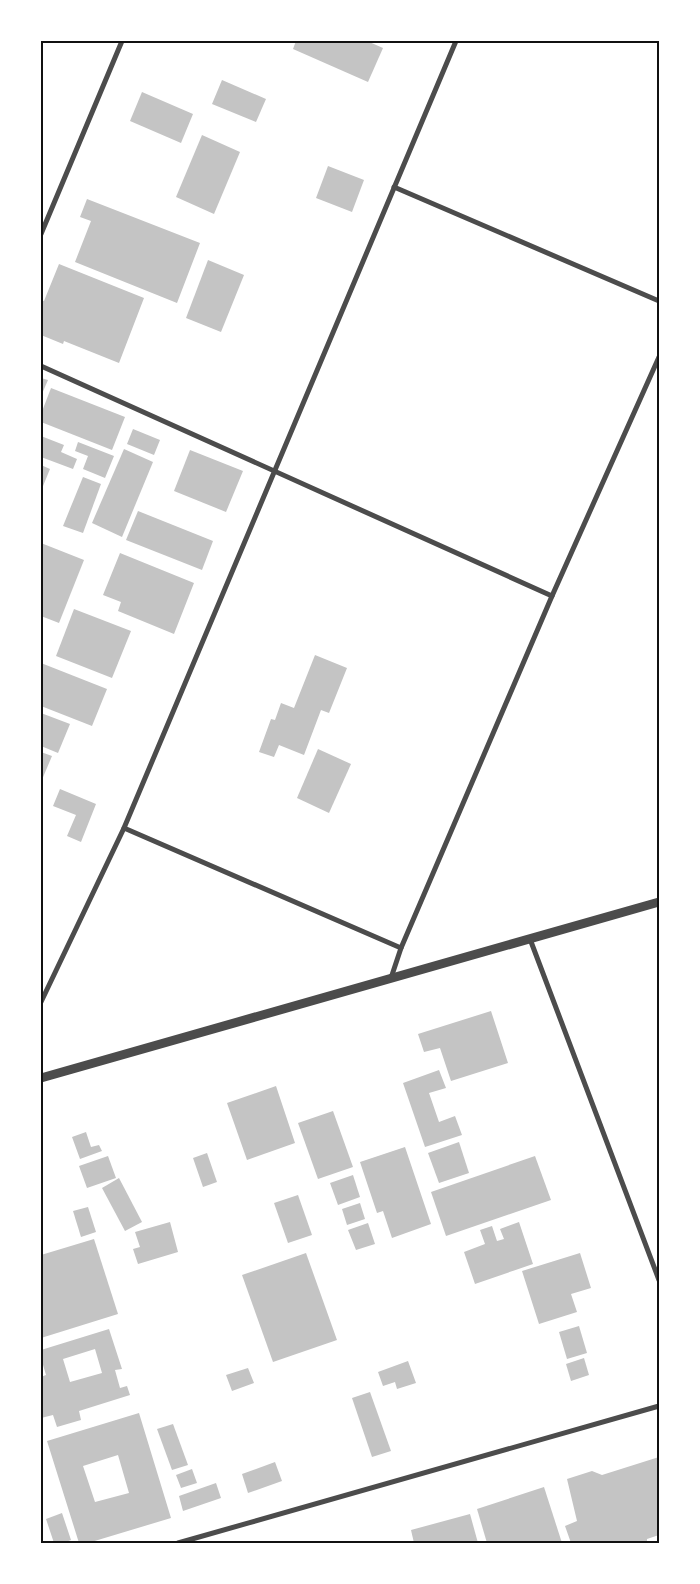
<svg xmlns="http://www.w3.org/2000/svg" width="700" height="1584" font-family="Quicksand,sans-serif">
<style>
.building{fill:#c4c4c4;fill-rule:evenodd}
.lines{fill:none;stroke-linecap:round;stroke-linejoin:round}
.minor{stroke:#4c4c4c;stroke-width:5}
.tertiary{stroke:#4c4c4c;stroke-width:9}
.neatline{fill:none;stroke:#111;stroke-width:2}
</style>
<rect width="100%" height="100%" fill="#fff"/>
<g class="building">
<path d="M296,41H367L383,48L368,82L293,49Z"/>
<path d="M222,80L266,99L256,122L212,104Z"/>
<path d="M142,92L193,114L181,143L130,121Z"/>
<path d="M202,135L240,152L214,214L176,197Z"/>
<path d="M328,166L364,180L352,212L316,198Z"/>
<path d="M87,199L200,243L177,303L75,262L91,221L80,217Z"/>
<path d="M208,260L244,275L221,332L186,318Z"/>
<path d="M59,264L144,298L119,363L64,341L63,344L41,335V300L44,301Z"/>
<path d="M41,378L48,380L41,396Z"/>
<path d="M51,388L125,417L112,450L41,422V414Z"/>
<path d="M133,429L160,440L154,455L127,444Z"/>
<path d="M41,436L64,445L61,452L77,459L73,469L41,457Z"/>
<path d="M78,442L114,456L105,478L83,469L88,456L75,451Z"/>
<path d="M124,449L153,462L122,537L92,523Z"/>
<path d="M190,450L243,471L226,512L174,491Z"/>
<path d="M41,465L50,469L41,491Z"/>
<path d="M83,477L101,484L83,533L63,526Z"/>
<path d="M138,511L213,541L202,570L126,540Z"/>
<path d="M41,543L84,560L59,623L41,616Z"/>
<path d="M120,553L194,583L174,634L118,611L121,602L103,595Z"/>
<path d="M74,609L131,631L112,678L56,656Z"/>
<path d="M315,655L347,668L329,713L321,710L304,755L279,745L274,757L259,752L271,719L275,720L281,703L294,708Z"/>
<path d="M41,663L107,689L92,726L41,706Z"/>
<path d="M41,713L70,724L58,753L41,746Z"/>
<path d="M318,749L351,764L329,813L297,798Z"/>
<path d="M41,752L52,756L41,782Z"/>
<path d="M60,789L96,804L81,842L67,836L76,815L53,806Z"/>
<path d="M491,1011L508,1063L451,1081L440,1048L424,1052L418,1034Z"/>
<path d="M439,1070L446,1088L429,1093L439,1122L455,1116L462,1135L425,1147L403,1083Z"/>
<path d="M276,1086L295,1143L247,1160L227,1103Z"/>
<path d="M333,1111L353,1167L318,1179L298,1123Z"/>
<path d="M86,1132L91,1147L99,1145L102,1151L80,1159L72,1137Z"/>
<path d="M459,1142L469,1173L439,1183L428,1153Z"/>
<path d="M405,1147L431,1224L392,1238L383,1211L377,1213L360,1162Z"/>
<path d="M207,1153L217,1182L203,1187L193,1158Z"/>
<path d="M108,1156L116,1178L87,1188L79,1166Z"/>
<path d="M535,1156L551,1200L446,1236L431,1192Z"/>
<path d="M353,1175L360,1197L338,1205L330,1183Z"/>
<path d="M119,1178L142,1222L125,1231L102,1188Z"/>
<path d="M298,1195L312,1235L288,1243L274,1203Z"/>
<path d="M360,1203L365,1219L347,1225L342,1209Z"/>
<path d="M88,1207L96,1232L81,1237L73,1211Z"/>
<path d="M170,1222L178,1252L138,1264L133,1249L140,1247L135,1232Z"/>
<path d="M519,1222L533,1264L475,1284L464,1252L485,1244L480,1230L492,1226L497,1241L504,1239L500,1229Z"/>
<path d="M368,1223L375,1244L356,1250L348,1230Z"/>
<path d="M94,1239L118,1314L41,1338V1255Z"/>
<path d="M306,1253L337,1340L273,1362L242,1275Z"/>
<path d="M580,1253L591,1288L571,1294L577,1312L539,1324L522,1271Z"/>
<path d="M579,1326L587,1353L567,1359L559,1332Z"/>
<path d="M109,1329L122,1369L115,1370L120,1388L127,1386L130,1395L79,1411L81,1420L57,1427L53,1415L41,1418V1377L46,1375L41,1358V1350ZM95,1349L102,1373L70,1382L63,1359Z"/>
<path d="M584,1358L589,1375L571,1381L566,1364Z"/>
<path d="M408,1361L416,1383L397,1389L395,1382L383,1386L378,1372Z"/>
<path d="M248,1368L254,1383L232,1391L226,1375Z"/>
<path d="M370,1392L391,1451L372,1457L352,1398Z"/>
<path d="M139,1413L171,1518L88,1543H79L47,1441ZM118,1455L129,1493L95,1502L83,1466Z"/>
<path d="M173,1424L188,1465L172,1470L157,1429Z"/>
<path d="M659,1457V1535L647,1539V1543H571L565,1526L577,1521L567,1479L592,1471L602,1475Z"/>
<path d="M275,1462L282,1481L248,1493L242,1474Z"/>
<path d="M192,1469L197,1483L181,1488L176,1475Z"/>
<path d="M216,1483L221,1498L183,1511L179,1496Z"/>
<path d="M544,1487L562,1543H487L477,1509Z"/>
<path d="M62,1513L71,1540L63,1543H54L46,1519Z"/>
<path d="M470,1514L478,1543H414L411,1530Z"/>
</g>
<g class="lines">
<g class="minor">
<path d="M394,187L659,301"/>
<path d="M41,234L122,41"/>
<path d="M41,366L552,596"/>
<path d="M124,828L401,948"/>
<path d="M530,939L659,1280"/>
<path d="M391,978L401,948L552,596L659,357"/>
<path d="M41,1002L124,828L456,41"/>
<path d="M178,1543L659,1406"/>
</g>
<path class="tertiary" d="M41,1078L659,902"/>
</g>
<rect width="700" height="1584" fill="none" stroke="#ffffff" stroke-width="85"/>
<rect x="42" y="42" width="616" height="1500" class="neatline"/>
</svg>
